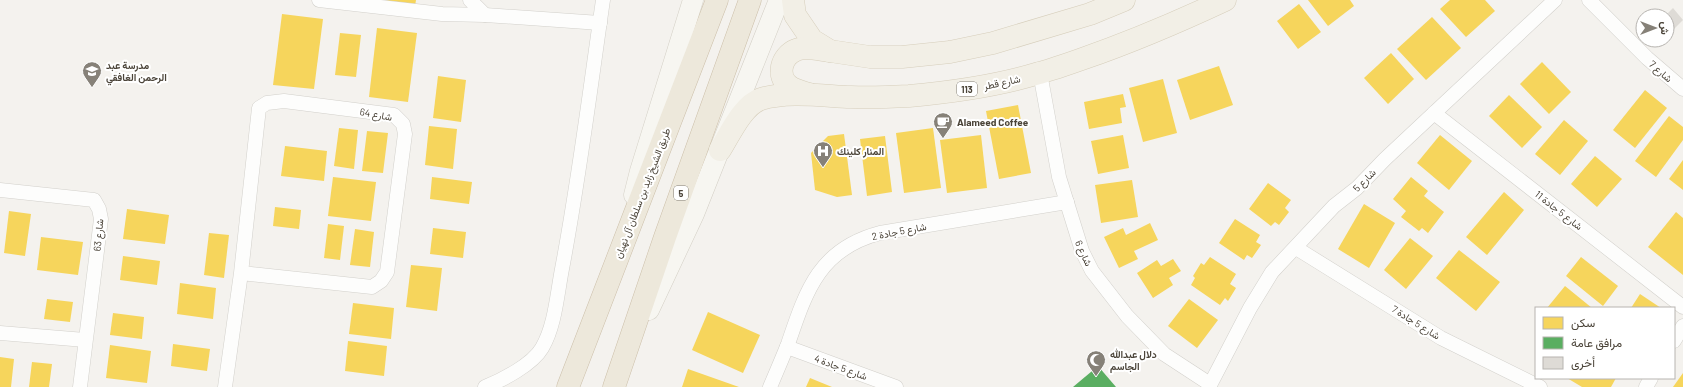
<svg xmlns="http://www.w3.org/2000/svg" width="1683" height="387" font-family="Barlow,Vazirmatn,sans-serif">
<style>
.homes{fill:#f6d55c}
.public{fill:#5aae61}
.building{fill:#dedbd6}
.lines{fill:none;stroke-linecap:round;stroke-linejoin:round}
.street-casing{stroke:#d2d0cb;stroke-width:15}
.secondary-casing{stroke:#d3cfc5;stroke-width:21}
.primary-casing{stroke:#d6cebb;stroke-width:23}
.highway-casing{stroke:#ccbfa9;stroke-width:23}
.street{stroke:#fdfdfc;stroke-width:14}
.secondary{stroke:#f7f6f1;stroke-width:20}
.primary{stroke:#f2efe6;stroke-width:22}
.highway{stroke:#ede8db;stroke-width:22}
.labels{text-anchor:middle;dominant-baseline:central;stroke-width:4;stroke-linejoin:round;paint-order:stroke}
.shield{fill:#fff;stroke:#817c74;stroke-width:1}
.shield-label{font-size:9px;font-weight:bold;fill:#4b4439}
.poi-label{font-size:10px;font-weight:bold;fill:#4b4439;stroke:#fff;text-anchor:start}
.street-label{font-size:10px;fill:#4b4439;stroke:#fff}
</style>
<rect width="100%" height="100%" fill="#f4f2ee"/>
<g class="homes">
<path d="M380,0H416L415,6Z"/>
<path d="M1308,0H1350L1354,6L1328,26Z"/>
<path d="M1450,0H1485L1495,11L1466,37L1440,9Z"/>
<path d="M1299,4L1321,32L1298,49L1277,21Z"/>
<path d="M282,14L323,19L314,89L273,85Z"/>
<path d="M1432,17L1461,48L1426,80L1397,49Z"/>
<path d="M377,28L417,33L408,102L369,97Z"/>
<path d="M340,33L361,35L356,77L335,75Z"/>
<path d="M1391,53L1414,79L1388,104L1364,78Z"/>
<path d="M1542,62L1571,92L1549,114L1520,84Z"/>
<path d="M1219,66L1233,105L1190,120L1177,80Z"/>
<path d="M438,76L466,80L461,122L433,118Z"/>
<path d="M1163,79L1177,133L1143,142L1129,88Z"/>
<path d="M1645,90L1667,108L1635,148L1613,130Z"/>
<path d="M1123,94L1126,107L1120,108L1122,123L1089,129L1084,102Z"/>
<path d="M1509,95L1542,127L1522,148L1489,116Z"/>
<path d="M1018,105L1031,173L999,179L986,111Z"/>
<path d="M1669,116L1683,127V140L1656,177L1635,161Z"/>
<path d="M1564,120L1588,141L1560,175L1535,154Z"/>
<path d="M429,126L457,129L453,169L425,165Z"/>
<path d="M339,128L358,130L354,169L334,166Z"/>
<path d="M933,128L941,188L904,193L896,133Z"/>
<path d="M367,131L388,133L383,173L362,171Z"/>
<path d="M844,134L852,195L837,197L815,190L811,153L828,136Z"/>
<path d="M981,135L987,188L947,193L940,140Z"/>
<path d="M1123,135L1129,168L1098,174L1091,141Z"/>
<path d="M1440,135L1472,161L1449,190L1417,163Z"/>
<path d="M885,136L892,192L867,196L860,139Z"/>
<path d="M285,146L327,151L324,181L281,176Z"/>
<path d="M1595,156L1622,179L1597,207L1571,184Z"/>
<path d="M1683,160V190L1669,179Z"/>
<path d="M333,177L376,182L371,221L328,216Z"/>
<path d="M432,177L472,182L469,204L430,199Z"/>
<path d="M1411,177L1428,191L1424,196L1444,212L1428,233L1422,228L1419,231L1401,217L1406,211L1393,199Z"/>
<path d="M1132,180L1138,217L1101,223L1095,185Z"/>
<path d="M1268,183L1291,200L1285,208L1289,212L1279,225L1275,222L1271,226L1249,209Z"/>
<path d="M1504,192L1524,210L1487,255L1466,237Z"/>
<path d="M1364,204L1395,223L1369,268L1338,249Z"/>
<path d="M275,207L301,210L299,229L273,226Z"/>
<path d="M127,209L169,215L165,244L123,239Z"/>
<path d="M9,211L31,214L25,256L4,253Z"/>
<path d="M1676,212L1683,218V275L1648,247Z"/>
<path d="M1235,219L1260,235L1256,242L1261,245L1252,258L1247,255L1244,260L1219,243Z"/>
<path d="M1150,223L1158,240L1134,251L1138,259L1119,268L1104,237L1123,228L1126,235Z"/>
<path d="M328,224L344,226L340,260L324,258Z"/>
<path d="M433,228L466,232L463,258L430,254Z"/>
<path d="M355,229L374,232L370,267L350,265Z"/>
<path d="M209,233L229,235L224,278L204,275Z"/>
<path d="M41,237L83,242L78,275L37,270Z"/>
<path d="M1410,238L1433,256L1406,289L1384,270Z"/>
<path d="M1459,250L1500,282L1476,311L1436,278Z"/>
<path d="M123,256L160,261L157,285L120,280Z"/>
<path d="M1210,257L1236,274L1230,284L1236,288L1228,301L1225,298L1220,305L1191,285L1195,278L1193,276L1201,263L1204,265Z"/>
<path d="M1581,257L1618,286L1603,306L1566,276Z"/>
<path d="M1173,259L1181,271L1169,278L1173,285L1153,298L1137,273L1157,260L1161,266Z"/>
<path d="M411,265L442,268L437,311L406,307Z"/>
<path d="M180,283L216,288L213,319L177,314Z"/>
<path d="M1565,286L1592,308H1547Z"/>
<path d="M1640,294L1661,308H1631Z"/>
<path d="M47,299L73,302L70,322L44,319Z"/>
<path d="M1189,299L1218,320L1197,348L1168,326Z"/>
<path d="M353,303L394,308L391,339L349,334Z"/>
<path d="M708,312L760,335L743,373L692,350Z"/>
<path d="M113,313L144,317L142,339L110,335Z"/>
<path d="M348,341L387,346L384,376L345,371Z"/>
<path d="M173,344L210,349L207,371L171,366Z"/>
<path d="M110,345L151,351L147,383L106,378Z"/>
<path d="M0,357L14,359L11,387H0Z"/>
<path d="M32,362L52,364L49,387H29Z"/>
<path d="M688,369L739,387H682Z"/>
<path d="M1683,373V387H1673Z"/>
<path d="M810,378L832,387H806Z"/>
<path d="M1567,378H1616L1611,387H1582Z"/>
</g>
<path class="public" d="M1098,366L1116,387H1073Z"/>
<path class="building" d="M1673,8L1683,20L1667,36V16H1665Z"/>
<g class="lines">
<g class="street-casing">
<g id="street">
<path d="M319,0L442,14L485,15L600,23"/>
<path d="M470,0L485,15"/>
<path d="M1589,0L1647,58L1683,89"/>
<path d="M1040,73L1059,177L1082,251L1092,271L1127,316L1164,354L1210,384"/>
<path d="M1434,113L1683,307"/>
<path d="M0,190L94,200L99,209L101,219L80,387"/>
<path d="M1296,248L1441,338L1540,387"/>
<path d="M0,333L85,340"/>
<path d="M1674,341L1683,326"/>
<path d="M787,347L896,387"/>
<path d="M225,387L241,273L259,108L267,103L284,101L394,115L403,124L405,134L387,272L381,281L372,287L241,273"/>
<path d="M485,387C502,380 532,365 542,348C555,326 557,295 562,269C579,180 590,90 603,0"/>
<path d="M770,387C776,373 782,359 788,344C806,291 819,249 880,233L1067,202"/>
<path d="M1209,387L1250,308L1272,272L1334,206L1357,188L1385,159L1555,0"/>
<path d="M1646,387L1651,378"/>
</g>
</g>
<g class="secondary-casing">
<g id="secondary">
<path d="M634,195L640,171L693,0"/>
<path d="M649,310L694,214L779,0"/>
</g>
</g>
<g class="primary-casing">
<g id="primary">
<path d="M793,0L795,15L812,40L830,51L870,57H902L950,52L993,43L1090,14L1124,0"/>
<path d="M809,94C803,92 794,90 789,86C776,76 781,56 796,50C805,46 820,50 830,51"/>
<path d="M720,150C730,134 743,105 761,99C788,91 823,96 851,97C870,98 890,97 909,96C953,92 997,86 1039,73C1054,69 1068,64 1082,59C1131,42 1178,22 1225,0"/>
</g>
</g>
<g class="highway-casing">
<g id="highway">
<path d="M568,387L717,0"/>
<path d="M614,387L665,237L750,0"/>
</g>
</g>
<use href="#street" class="street"/>
<use href="#secondary" class="secondary"/>
<use href="#primary" class="primary"/>
<use href="#highway" class="highway"/>
</g>
<defs>
<g id="school-pin" transform="scale(1)"><path d="M0 17L-7.5 6A9.5 9.5 0 1 1 7.5 6Z" fill="#868178" stroke="#fff"/><path d="M0-5L7-2L0 1L-7-2ZM-4 1L0 2.5L4 1V4Q0 6-4 4Z" fill="#fff"/></g>
<g id="cafe-pin" transform="scale(1)"><path d="M0 17L-7.5 6A9.5 9.5 0 1 1 7.5 6Z" fill="#868178" stroke="#fff"/><path d="M-5.5-4.5H6V0H3Q3 3.5 0 3.5H-2.5Q-5.5 3.5-5.5 0ZM3-3.2v2h1.7v-2ZM-6 4.5H4V6H-6Z" fill="#fff"/></g>
<g id="hospital-pin" transform="scale(1)"><path d="M0 17L-7.5 6A9.5 9.5 0 1 1 7.5 6Z" fill="#868178" stroke="#fff"/><path d="M-5-5h3v3.5h4V-5h3V5h-3V1.5h-4V5h-3Z" fill="#fff"/></g>
<g id="mosque-pin" transform="scale(1)"><path d="M0 17L-7.5 6A9.5 9.5 0 1 1 7.5 6Z" fill="#868178" stroke="#fff"/><path d="M3.5-4.9A6 6 0 1 0 3.5 4.9A5 5 0 1 1 3.5-4.9Z" fill="#fff"/></g>
</defs>
<g fill-rule="evenodd">
<use href="#school-pin" x="92" y="71"/>
<use href="#cafe-pin" x="943" y="122"/>
<use href="#hospital-pin" x="823" y="151"/>
<use href="#mosque-pin" x="1096" y="360"/>
</g>
<g class="labels">
<g class="shield">
<rect x="957" y="82" width="20" height="14" rx="3"/>
<rect x="674" y="186" width="14" height="14" rx="3"/>
</g>
<g class="shield-label">
<text x="967" y="89">113</text>
<text x="681" y="193">5</text>
</g>
<g class="poi-label">
<text x="106" y="65">مدرسة عبد<tspan x="106" dy="12">الرحمن الغافقي</tspan></text>
<text x="957" y="122">Alameed Coffee</text>
<text x="837" y="151">المنار كلينك</text>
<text x="1110" y="354">دلال عبدالله<tspan x="1110" dy="12">الجاسم</tspan></text>
</g>
<g class="street-label">
<text transform="translate(1661 71) rotate(41)">شارع 7</text>
<text transform="translate(1002 82) rotate(-12)">شارع قطر</text>
<text transform="translate(376 114) rotate(10)">شارع 64</text>
<text transform="translate(1364 180) rotate(-45)">شارع 5</text>
<text transform="translate(642 193) rotate(-69)">طريق الشيخ زايد بن سلطان آل نهيان</text>
<text transform="translate(1559 210) rotate(38)">شارع 5 جادة 11</text>
<text transform="translate(899 231) rotate(-11)">شارع 5 جادة 2</text>
<text transform="translate(98 235) rotate(-85)">شارع 63</text>
<text transform="translate(1084 253) rotate(66)">شارع 6</text>
<text transform="translate(1416 322) rotate(32)">شارع 5 جادة 7</text>
<text transform="translate(841 367) rotate(20)">شارع 5 جادة 4</text>
</g>
</g>
<rect x="1535" y="307" width="140" height="72" fill="#ffffff" stroke="#b7b4b0"/>
<rect x="1543" y="317" width="20" height="12" fill="#f6d55c" stroke="#b7b4b0"/>
<text x="1571" y="327" font-size="12" fill="#4b4439">سكن</text>
<rect x="1543" y="337" width="20" height="12" fill="#5aae61" stroke="#b7b4b0"/>
<text x="1571" y="347" font-size="12" fill="#4b4439">مرافق عامة</text>
<rect x="1543" y="357" width="20" height="12" fill="#dedbd6" stroke="#b7b4b0"/>
<text x="1571" y="367" font-size="12" fill="#4b4439">أخرى</text>
<g transform="translate(1655 28) rotate(90)"><circle r="19" fill="#ffffff" stroke="#b7b4b0"/>
<path d="M0-3L7 15L0 10L-7 15Z" fill="#868178"/>
<text y="-6" font-size="11" font-weight="bold" text-anchor="middle" fill="#4b4439">ش</text>
</g>
</svg>
